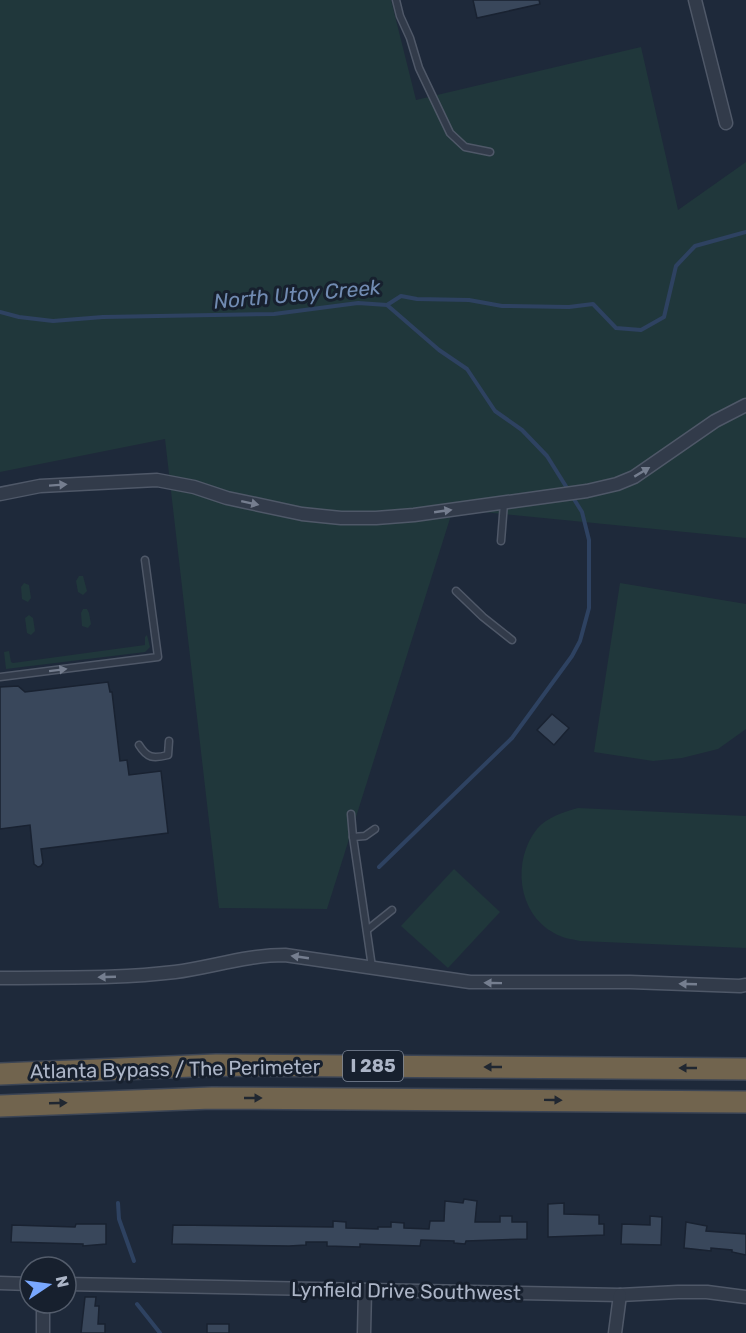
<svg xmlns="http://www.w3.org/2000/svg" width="746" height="1333" font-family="Rubik,sans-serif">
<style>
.green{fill:#20373b}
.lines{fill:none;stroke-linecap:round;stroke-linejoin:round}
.stream{stroke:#2e4261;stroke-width:4}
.building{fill:#39475b;stroke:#192231;stroke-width:1.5}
.service-casing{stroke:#4f5868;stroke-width:9}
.minor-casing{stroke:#4f5868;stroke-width:15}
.motorway-casing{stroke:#3c4555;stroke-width:24}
.service{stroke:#323b4a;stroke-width:6}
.minor{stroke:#323b4a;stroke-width:12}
.motorway{stroke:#71644e;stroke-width:21}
.oneway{fill:#757e8f}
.oneway2{fill:#202731}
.labels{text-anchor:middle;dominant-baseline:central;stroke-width:6;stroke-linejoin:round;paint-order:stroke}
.shield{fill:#17202e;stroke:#7f8899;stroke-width:1.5}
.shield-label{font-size:18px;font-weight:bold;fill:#acb5c7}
.street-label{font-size:20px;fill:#acb5c7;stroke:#17202e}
.water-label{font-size:21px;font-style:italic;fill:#718bb2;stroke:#17202e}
</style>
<rect width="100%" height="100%" fill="#1e293a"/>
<g class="green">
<path d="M0,0H391L416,100L641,47L678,210L746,162V538L453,509L327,909L219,908L165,439L0,472Z"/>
<path d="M79,576H83L87,591L83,595L78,592L76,581Z"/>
<path d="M24,583L29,585L31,598L28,602L22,599L21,587Z"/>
<path d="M620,583L746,604V729L718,749L682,758L653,761L594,752Z"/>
<path d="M83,609H87L89,613L91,624L88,628L82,626L81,613Z"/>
<path d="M29,615L33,618L35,631L31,635L27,633L25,618Z"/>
<path d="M147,635L150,647L145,652L6,669L4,652L9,651L11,662L13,663L145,645V637Z"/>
<path d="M578,808L746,816V948L580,941C571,939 562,938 554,933C517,913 512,860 537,829C547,817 564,812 578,808Z"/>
<path d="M454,869L500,912L448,968L401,926Z"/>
</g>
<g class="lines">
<g class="stream">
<path d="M0,312L19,317L53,321L103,317L274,314L358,303L387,305L401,296L417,299L469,300L502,306L569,307L593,304L616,328L641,330L664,317L676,266L695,246L746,232"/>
<path d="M379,867L512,738L572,656L580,641L589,608V540L582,512L547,456L522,430L495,411L467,369L439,350L387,305"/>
<path d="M118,1203L119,1219L134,1261"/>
<path d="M137,1304L160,1333"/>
</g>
</g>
<g class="building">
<path d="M473,0H539L540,4L477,18Z"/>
<path d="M108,682L110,692H112L120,761L127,760L129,775L161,771L168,833L41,849L43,863L41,866L38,867L34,864L30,825L0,829V687L18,686L25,692Z"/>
<path d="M552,714L569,728L554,745L537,730Z"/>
<path d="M464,1199L477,1201L475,1222H500V1216H512V1222H527V1239L466,1241L465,1244L454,1243V1241L421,1240L420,1246L360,1244V1247L327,1246V1242H306V1245L289,1246L172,1244L173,1225L333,1227V1221L346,1222V1228L378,1229V1227H391V1222L404,1223V1228L429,1229L430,1221H444L445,1201L463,1203Z"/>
<path d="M564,1203V1214L599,1215V1224H604V1235L548,1237V1204Z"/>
<path d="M650,1216L662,1217L661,1245L621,1244L622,1224L650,1225Z"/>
<path d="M686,1222L707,1226L706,1231L746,1234V1255L732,1252V1250L711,1248V1251L684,1248Z"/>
<path d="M76,1224H106V1244L83,1246V1244L11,1242L12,1225L75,1227Z"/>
<path d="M85,1297H96L95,1306H99L98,1324H105V1333H81Z"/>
<rect x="207" y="1324" width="22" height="9"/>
</g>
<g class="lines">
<g class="service-casing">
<g id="service">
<path d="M396,0L400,16L410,38L419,68L450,133L465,147L490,152"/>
<path d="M501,541L504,503"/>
<path d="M456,591L483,617L512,640"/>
<path d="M0,677L158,657L145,560"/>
<path d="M139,745C147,758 153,759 168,755L169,741"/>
<path d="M351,814L353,837"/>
<path d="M367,930L392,910"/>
<path d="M372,967L353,837L365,836L375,829"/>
</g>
</g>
<g class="minor-casing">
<g id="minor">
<path d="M695,0L726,123"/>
<path d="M0,494L40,486L157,480L194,487L227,498L302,514L341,518H376L414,515L587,491L617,484L634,477L715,421L746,405"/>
<path d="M0,978C59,977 117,979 175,972C212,967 247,955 285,955L470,982H630L740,986L746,985"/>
<path d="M0,1283L30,1284"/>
<path d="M66,1284L620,1295L678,1292H707L746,1297"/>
<path d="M43,1333V1303"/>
<path d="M364,1333L365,1290"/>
<path d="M615,1333L620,1295"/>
</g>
</g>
<g class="motorway-casing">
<g id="motorway">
<path d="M0,1074L216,1065L746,1069"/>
<path d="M0,1106L212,1098L746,1102"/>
</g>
</g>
<use href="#service" class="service"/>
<use href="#minor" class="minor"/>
<use href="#motorway" class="motorway"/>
</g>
<defs><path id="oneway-solid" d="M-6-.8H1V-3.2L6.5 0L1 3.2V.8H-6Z" transform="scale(1.5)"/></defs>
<g class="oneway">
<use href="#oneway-solid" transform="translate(642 472) rotate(-31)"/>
<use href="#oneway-solid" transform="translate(58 485) rotate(-4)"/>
<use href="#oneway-solid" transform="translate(250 503) rotate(12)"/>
<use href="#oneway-solid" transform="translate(443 511) rotate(-8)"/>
<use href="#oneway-solid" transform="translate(58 670) rotate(-7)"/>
<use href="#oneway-solid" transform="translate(300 957) rotate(-172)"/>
<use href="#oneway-solid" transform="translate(107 977) rotate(178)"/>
<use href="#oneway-solid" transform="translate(493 983) rotate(-179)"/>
<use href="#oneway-solid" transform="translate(688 984) rotate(-178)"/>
</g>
<g class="oneway2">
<use href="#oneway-solid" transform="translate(493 1067) rotate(-180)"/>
<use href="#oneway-solid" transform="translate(688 1068) rotate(-180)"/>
<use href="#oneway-solid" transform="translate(253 1098)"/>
<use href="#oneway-solid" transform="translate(553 1100) rotate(1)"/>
<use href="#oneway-solid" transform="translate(58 1103) rotate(-2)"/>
</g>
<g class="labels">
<rect class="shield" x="343" y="1051" width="60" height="30" rx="4.5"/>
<g class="shield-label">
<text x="373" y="1066">I 285</text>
</g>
<g class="street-label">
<text transform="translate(175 1069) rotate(-1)">Atlanta Bypass / The Perimeter</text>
<text transform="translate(406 1291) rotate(1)">Lynfield Drive Southwest</text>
</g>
<g class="water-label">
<text transform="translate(297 294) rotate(-5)">North Utoy Creek</text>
</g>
</g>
<g transform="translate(48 1285) rotate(77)"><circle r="28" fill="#17202e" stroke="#535c6b" stroke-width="1.5"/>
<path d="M0-4.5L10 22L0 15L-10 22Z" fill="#79a8ff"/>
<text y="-9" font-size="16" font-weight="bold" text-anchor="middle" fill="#acb5c7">N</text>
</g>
</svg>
